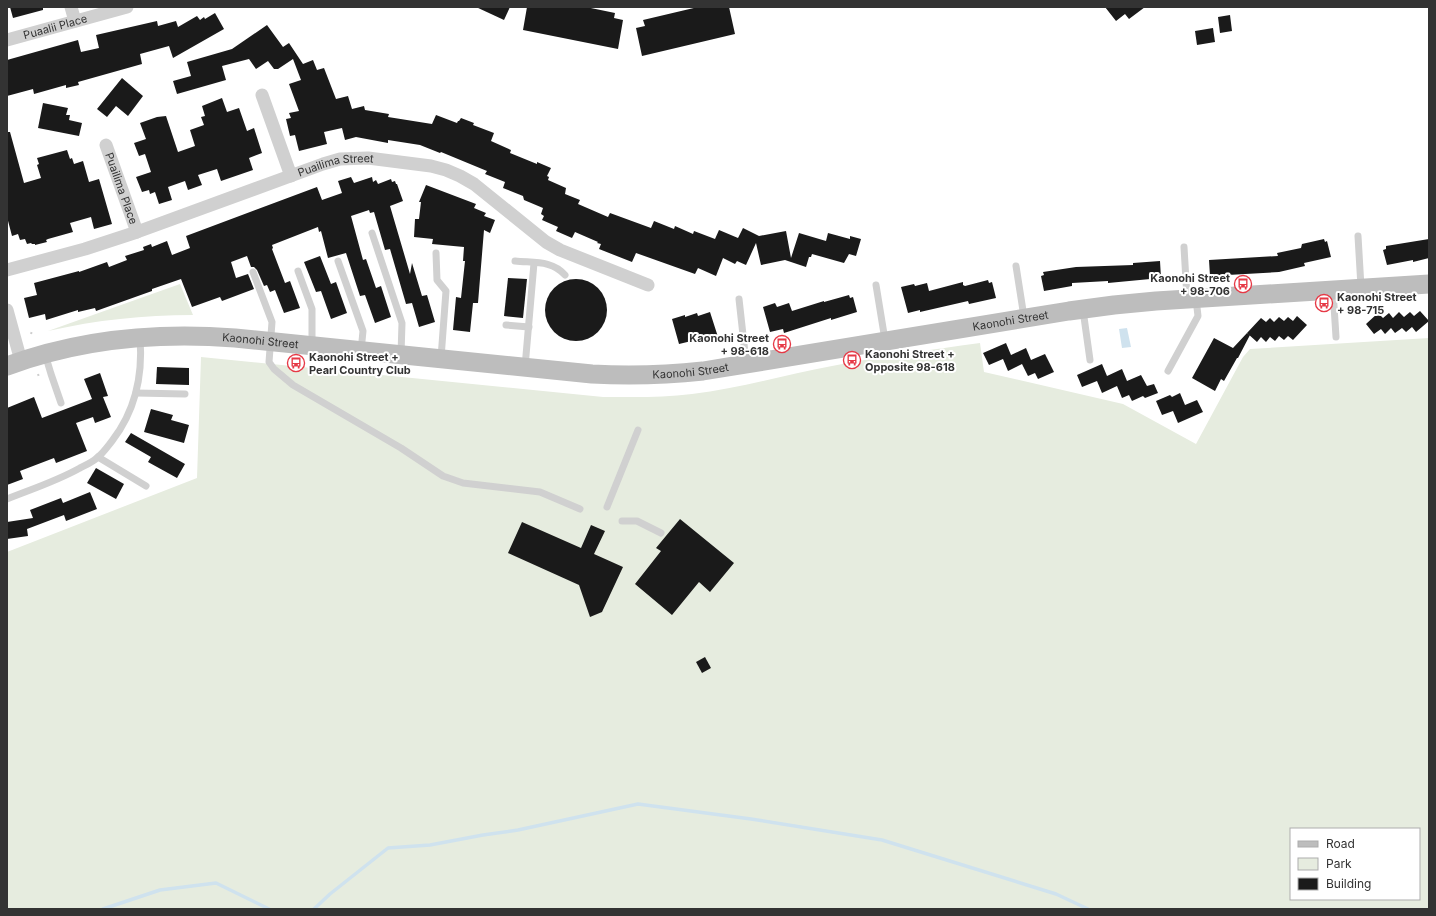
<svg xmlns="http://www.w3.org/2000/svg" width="1436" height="916" font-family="Inter,sans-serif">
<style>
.green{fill:#e6ecdf;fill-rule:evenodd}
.water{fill:#cfe2ee}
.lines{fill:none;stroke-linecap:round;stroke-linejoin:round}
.stream{stroke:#cfe2ee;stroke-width:3.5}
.building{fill:#1a1a1a}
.path{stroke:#cdcdcd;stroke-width:2;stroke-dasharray:2 2;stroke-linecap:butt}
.lane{stroke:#d0d0d0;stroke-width:7}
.street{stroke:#d0d0d0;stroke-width:13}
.secondary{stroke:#bdbdbd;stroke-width:19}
.labels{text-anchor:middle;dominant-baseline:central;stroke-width:4;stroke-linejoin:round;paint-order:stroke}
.street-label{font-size:11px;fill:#333;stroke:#fff}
.poi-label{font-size:11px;font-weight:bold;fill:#333;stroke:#fff;text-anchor:start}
</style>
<rect width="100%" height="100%" fill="#fff"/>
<g class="green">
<path d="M180,284L193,315C143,315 97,320 48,331Z"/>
<path d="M1429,338V909H7V552L197,478L201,357L603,397C633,397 662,398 692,394C739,388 785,375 832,366C881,356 930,350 980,343L984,372L1123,404L1196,444L1243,357L1250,349ZM1291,829H1419V899H1291Z"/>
</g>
<path class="water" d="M1127,328L1131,347L1122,348L1119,329Z"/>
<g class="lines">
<g class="stream">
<path d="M103,909L160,890L216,883L269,909"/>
<path d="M314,909L330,894L388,848L430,845L483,835L518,830L638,804L751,819L882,840L1056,894L1088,909"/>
</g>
</g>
<g class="building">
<path d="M10,7H43V10L13,18Z"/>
<path d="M476,7H510L504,20Z"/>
<path d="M527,7H586L615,13L614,18L623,20L618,49L523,30Z"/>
<path d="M698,7H729L735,34L642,56L636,28L645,26L643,20Z"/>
<path d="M1105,7H1145L1129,19L1125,14L1116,21Z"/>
<path d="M215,13L224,29L173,58L169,46L140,54L142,64L78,82L79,85L66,88V85L34,94L33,89L7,96V60L78,40L81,52L99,48L96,35L157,21L158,26L176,21L178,27L197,16L200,20L204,17L205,19Z"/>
<path d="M1230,15L1232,31L1220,33L1218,17Z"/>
<path d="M267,25L283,47L289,43L303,64L313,60L317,70L324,68L336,99L348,96L352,109L364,106L365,110L389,114L388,117L432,124L436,115L457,123L458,121H459L461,118L474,123L473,125L494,133L491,141L511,150L510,153L537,164V162L551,168L547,176L549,177L548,180L566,188L565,194L580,200L578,204L608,217L610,213L651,228L654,221L674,229L675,226L693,234L694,231L715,239L719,230L738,238L743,228L759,236L786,231L791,258L799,233L826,241L828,233L850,239V236L861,239L856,256L849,254L844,263L812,254L811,257H809L806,267L785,260L761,265L756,243L746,265L737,261L735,264L723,258L716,276L698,268L695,274L636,253L632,262L599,249L601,244L597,243L598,242L575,232L572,238L556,231L558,227L542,220L544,216L541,214L543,208L524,200L523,196L503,188L505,182L485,174L487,171L441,152L440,153L420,145L388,140V143L356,137L345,140L342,128L324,132L327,144L299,151L295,135L290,136L286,119L291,118L289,113L299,111L289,84L301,80L293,59L278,69H274L268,61L256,69L249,59L222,66L226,80L177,94L173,81L191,76L187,62L232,49Z"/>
<path d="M1213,28L1215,42L1197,45L1195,31Z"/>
<path d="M122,78L143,96L128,116L116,106L107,117L97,109Z"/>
<path d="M222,98L227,112L239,108L247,131L254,128L262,153L249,158L253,170L221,181L217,169L198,175L202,185L188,190L185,181L168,187L172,200L159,204L155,192L150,194L149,190L142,192L136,177L151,172L145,154L139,156L134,143L146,139L140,123L157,117L166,116L178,152L195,146L190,130L204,125L201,117L205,116L202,106Z"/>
<path d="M43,103L68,108L66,115H70L69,120L82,123L79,136L38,128Z"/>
<path d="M7,132H10L24,183L41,178L37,165L39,164L37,158L67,150L70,159L72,158L74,164L83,161L89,182L99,179L112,224L94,229L91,217L70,223L73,232L48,239L46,240L47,242L35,245V244H32L31,243L27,244L25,239L20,240L18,234L12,236L7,217Z"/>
<path d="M351,177L354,183L372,177L373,182L376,180L378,184L391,179L392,182L395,181L396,184H397L403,201L390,206L410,274L412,263L422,296L427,295L435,322L419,327L412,303L406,304L390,249L385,250L374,212L370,213L369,210L351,216L363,260L366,259L376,288L381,286L391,317L375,323L365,295L360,296L346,253L328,258L321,231L319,232L318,227L272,245L273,248L272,249L285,283L290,281L300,308L284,313L275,290L270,292L267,285L264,286L257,270L254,267H251L247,256L231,262L236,278L248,274L254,289L222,301L220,297L192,307L181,279L152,289V291L96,311L95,308L78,312V310L46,320L45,314L29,318L24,298L37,295L34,283L79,271V272L107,262L109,267L127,260L125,256L144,250L143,247L151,244L152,247L167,241L172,255L190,248L186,236L317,187L322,200L342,193L338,181Z"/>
<path d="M426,185L476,204L474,208L486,213L484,216L495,220L490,233L484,230L478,303H473L470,332L453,330L456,297L461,298L465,261H463L464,247L432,244L433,239L414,237L415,219H419L421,202H419Z"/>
<path d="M1324,239L1325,242L1327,241L1331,257L1304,263L1305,266L1279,272L1210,276L1209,260L1278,256L1277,253L1301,248L1302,244Z"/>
<path d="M1429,239V258L1413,262V260L1387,265L1383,250L1386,249V246Z"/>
<path d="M320,256L331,284L336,282L347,313L331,319L321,291L316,292L304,262Z"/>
<path d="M1160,261L1161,278L1108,283V281L1072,283V286L1044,291L1041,276L1044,275L1043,272L1076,267L1133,265V263Z"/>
<path d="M508,278L527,279L523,318L504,316Z"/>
<circle cx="576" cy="310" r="31"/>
<path d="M988,280L989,283L992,282L996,298L969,304L968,301L920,312V310L908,313L901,287L914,284L915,286L927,283L929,291L963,282V285L965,286Z"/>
<path d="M849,295L850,298L853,297L857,312L831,320V318L784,333L783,329L770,332L763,307L775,303L777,307L789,303L792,311L824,301V302Z"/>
<path d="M1420,311L1429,321L1416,332L1412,327L1406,332L1402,328L1395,333L1391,328L1385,334L1381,329L1374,334L1366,324L1378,313L1383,318L1389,313L1393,318L1399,312L1404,317L1410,312L1414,316Z"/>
<path d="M710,312L718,337L705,341L704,338L679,344L672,319L685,315V317L697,313L698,316Z"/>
<path d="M1297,316L1307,325L1293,340L1288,336L1284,340L1279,336L1275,341L1270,337L1266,342L1261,337L1257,342L1247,333L1261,318L1266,322L1270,318L1274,322L1279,317L1284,321L1288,317L1293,321Z"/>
<path d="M1247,333L1250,335L1238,358H1237L1224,381L1221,379L1215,391L1192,378L1214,338L1233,348Z"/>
<path d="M1006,343L1011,355L1026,348L1031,360L1045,354L1054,372L1038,379L1035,373L1028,376L1022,364L1008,371L1003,359L989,365L983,353Z"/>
<path d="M1102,364L1107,376L1122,369L1127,381L1141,375L1147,386L1154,384L1158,393L1145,398L1143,396L1132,401L1129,395L1122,398L1117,386L1102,393L1097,381L1082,387L1077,375Z"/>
<path d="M157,367L189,368V385L156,384Z"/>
<path d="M100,373L108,396L103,397L111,417L95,423L93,417L76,423L87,451L56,463L54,458L20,471L23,479L7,485V408L34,397L42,418L92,399L84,379Z"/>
<path d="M1180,393L1185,405L1197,400L1203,412L1178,423L1173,411L1162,415L1156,401L1170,395L1172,397Z"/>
<path d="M151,409L173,415L171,420L189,425L184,443L144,432Z"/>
<path d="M131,433L185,464L177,478L148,462L151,457L125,442Z"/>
<path d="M96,468L124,484L116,499L87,483Z"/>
<path d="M90,492L97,509L66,521L64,515L27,529L28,536L7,539V522L33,518L30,510L61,498L63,503Z"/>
<path d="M680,519L734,563L710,592L699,582L672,615L635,584L661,551L656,548Z"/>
<path d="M522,522L581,548L591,525L605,531L594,554L623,567L602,612L590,617L579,585L508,553Z"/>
<path d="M705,657L711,668L702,673L696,662Z"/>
</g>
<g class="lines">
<g class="path">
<path d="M31,334L32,331"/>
<path d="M38,374L39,377"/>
</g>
<g class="lane">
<path d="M372,233L402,323L401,354"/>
<path d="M1358,236L1361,287"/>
<path d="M1184,247L1187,298"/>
<path d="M436,253L437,280L446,291L441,358"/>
<path d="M338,261L363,331L361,351"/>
<path d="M515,261C534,263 552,260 565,275"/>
<path d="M1016,266L1024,317"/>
<path d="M298,271L312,309V346"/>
<path d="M253,272L272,322L269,362L274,369L293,385L401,448L443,476L463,483L540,492L580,509"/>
<path d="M876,285L885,340"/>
<path d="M1333,290L1336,337"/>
<path d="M739,299L746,362"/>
<path d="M1083,310L1090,360"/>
<path d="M506,325L529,327"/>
<path d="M45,354L51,374L61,403"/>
<path d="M525,367L534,263"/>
<path d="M1168,371L1198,316L1196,299"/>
<path d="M136,393L185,394"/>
<path d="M98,457L146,486"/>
<path d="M7,499C32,489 57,481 80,468C86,465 93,462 98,457C103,453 108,446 112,441C136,410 143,376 140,338"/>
<path d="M607,507L638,430"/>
<path d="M622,521H637L661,533"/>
</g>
<g class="street">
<path d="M71,7L75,21"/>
<path id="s1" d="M7,40L127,7"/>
<path d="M262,95L291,176"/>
<path id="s2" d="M106,145L137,232"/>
<path id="s3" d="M7,270L85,249L137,232L323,164L340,159L368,158L431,166L446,170L460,176L474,184L546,242L560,250L648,285"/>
<path d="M7,310L21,361"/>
</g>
<path class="secondary" id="s4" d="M7,366C80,339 158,332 235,338L592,374C629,376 666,375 703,371L1069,311L1114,305L1156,301L1429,284"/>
</g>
<defs>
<g id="bus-ring" transform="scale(0.9)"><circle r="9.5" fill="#fff" stroke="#e63946" stroke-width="1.5"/><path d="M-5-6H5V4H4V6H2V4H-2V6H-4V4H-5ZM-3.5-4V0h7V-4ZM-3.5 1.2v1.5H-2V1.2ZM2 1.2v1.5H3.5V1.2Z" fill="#e63946"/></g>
</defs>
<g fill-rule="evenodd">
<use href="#bus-ring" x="1243" y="284"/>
<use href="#bus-ring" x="1324" y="303"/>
<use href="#bus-ring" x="782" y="344"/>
<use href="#bus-ring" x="852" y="360"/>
<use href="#bus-ring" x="296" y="363"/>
</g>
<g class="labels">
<g class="street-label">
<text stroke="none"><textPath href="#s1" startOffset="50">Puaalii Place</textPath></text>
<text stroke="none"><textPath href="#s3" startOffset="346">Puailima Street</textPath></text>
<text stroke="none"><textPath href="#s2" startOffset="46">Puailima Place</textPath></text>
<text stroke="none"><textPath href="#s4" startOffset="1013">Kaonohi Street</textPath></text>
<text stroke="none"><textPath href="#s4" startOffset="257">Kaonohi Street</textPath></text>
<text stroke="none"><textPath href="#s4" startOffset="689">Kaonohi Street</textPath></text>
</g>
<g class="poi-label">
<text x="1230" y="278" text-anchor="end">Kaonohi Street<tspan x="1230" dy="13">+ 98-706</tspan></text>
<text x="1337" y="297">Kaonohi Street<tspan x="1337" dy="13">+ 98-715</tspan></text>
<text x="769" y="338" text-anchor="end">Kaonohi Street<tspan x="769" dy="13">+ 98-618</tspan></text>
<text x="865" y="354">Kaonohi Street +<tspan x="865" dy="13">Opposite 98-618</tspan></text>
<text x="309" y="357">Kaonohi Street +<tspan x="309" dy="13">Pearl Country Club</tspan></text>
</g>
</g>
<rect width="1436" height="916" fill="none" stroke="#333333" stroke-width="16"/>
<rect x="1290" y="828" width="130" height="72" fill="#ffffff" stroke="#adadad"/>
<rect x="1298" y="841" width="20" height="6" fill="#bdbdbd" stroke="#adadad"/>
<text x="1326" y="848" font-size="12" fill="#333333">Road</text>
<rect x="1298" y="858" width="20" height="12" fill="#e6ecdf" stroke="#adadad"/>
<text x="1326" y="868" font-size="12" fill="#333333">Park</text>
<rect x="1298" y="878" width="20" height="12" fill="#1a1a1a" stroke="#adadad"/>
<text x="1326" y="888" font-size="12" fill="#333333">Building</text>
</svg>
